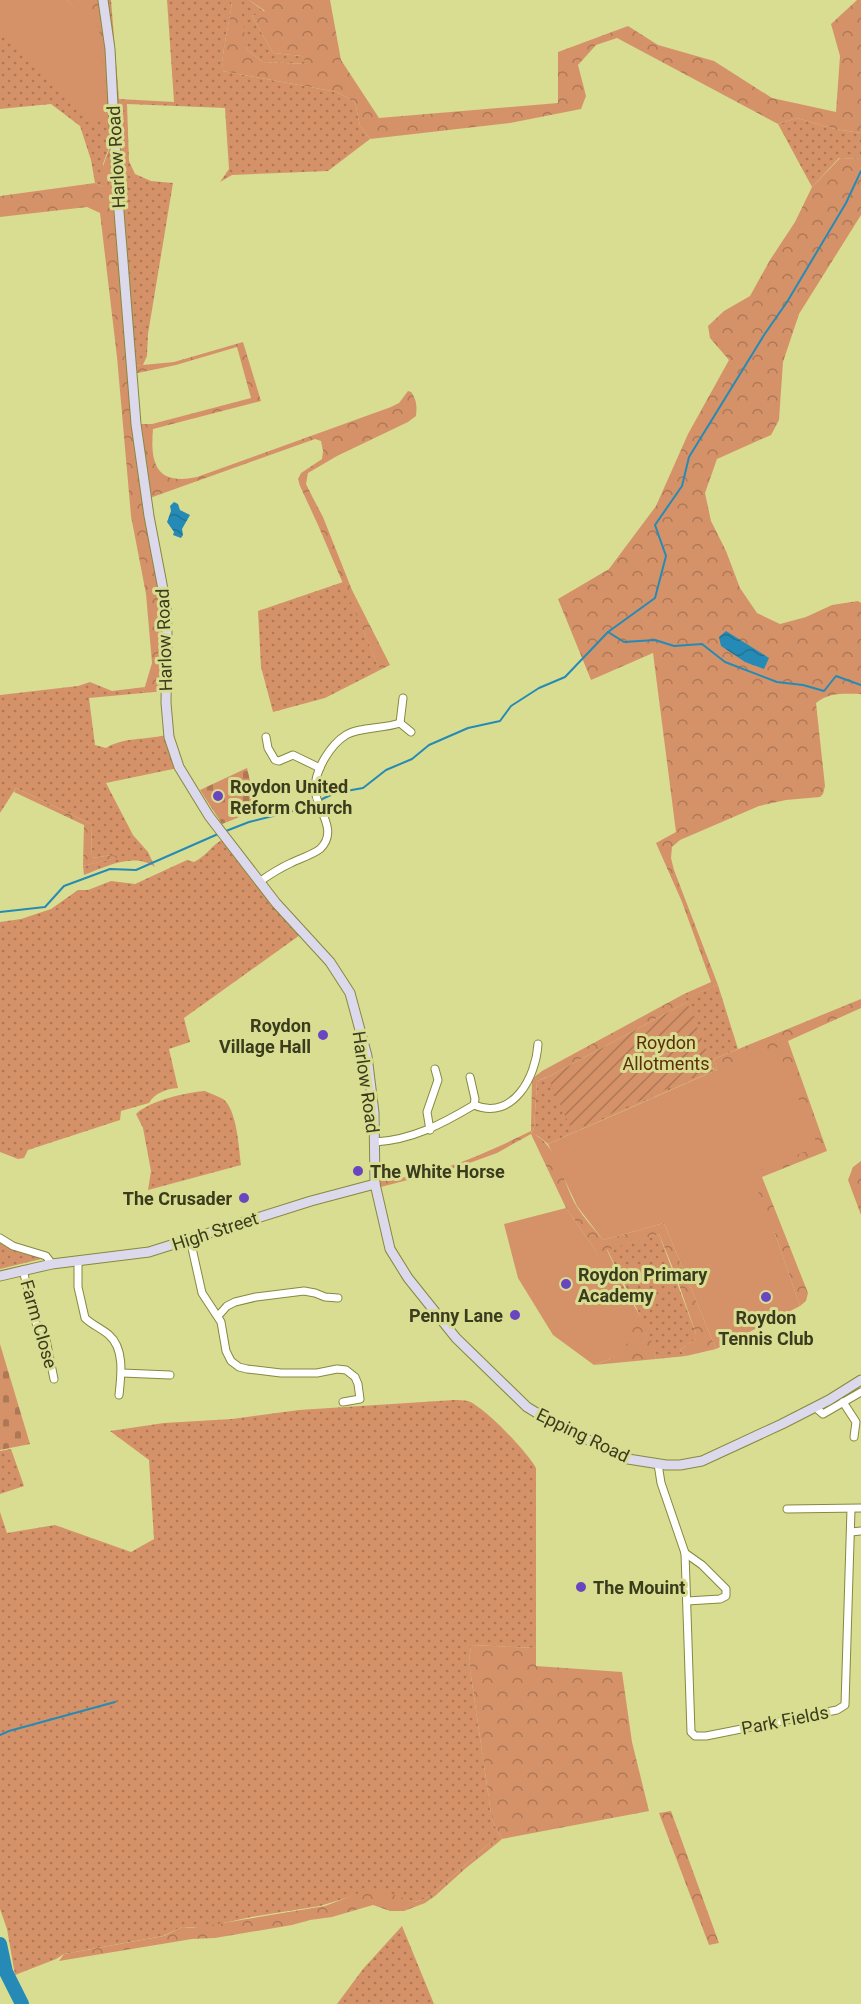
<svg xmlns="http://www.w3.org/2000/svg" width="861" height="2004" font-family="Roboto,sans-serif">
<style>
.grass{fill:url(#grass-dots)}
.forest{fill:url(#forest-crowns);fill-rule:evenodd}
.cemetery{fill:url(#cemetery-stones)}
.park{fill:#d59269}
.garden{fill:url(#garden-furrows)}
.water{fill:url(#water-waves)}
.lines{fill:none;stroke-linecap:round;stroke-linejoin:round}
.stream{stroke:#258bb6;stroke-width:2}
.river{stroke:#258bb6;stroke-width:14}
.street-casing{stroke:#86893f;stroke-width:9}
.secondary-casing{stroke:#86893f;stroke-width:11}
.street{stroke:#fff;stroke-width:7}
.secondary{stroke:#dcd9ec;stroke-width:9}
.poi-dot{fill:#6946bf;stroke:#d8dd91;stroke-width:2}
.labels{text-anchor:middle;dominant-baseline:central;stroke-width:6;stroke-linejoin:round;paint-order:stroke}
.street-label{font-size:18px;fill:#3a3c1d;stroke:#d8dd91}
.poi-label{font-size:18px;font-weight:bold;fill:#3a3c1d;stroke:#d8dd91;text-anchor:start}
.park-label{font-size:18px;fill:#5e2d0a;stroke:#d8dd91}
</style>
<defs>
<pattern id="grass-dots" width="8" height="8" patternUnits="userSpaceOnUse" patternTransform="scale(1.5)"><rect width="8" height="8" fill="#d59269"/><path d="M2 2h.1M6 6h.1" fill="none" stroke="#ae7856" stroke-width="1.8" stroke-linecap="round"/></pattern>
<pattern id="forest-crowns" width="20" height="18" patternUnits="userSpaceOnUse" patternTransform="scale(1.5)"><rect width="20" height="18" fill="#d59269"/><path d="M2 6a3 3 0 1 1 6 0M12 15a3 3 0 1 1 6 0" fill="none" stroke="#ae7856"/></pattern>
<pattern id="cemetery-stones" width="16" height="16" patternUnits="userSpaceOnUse" patternTransform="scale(1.5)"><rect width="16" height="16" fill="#d59269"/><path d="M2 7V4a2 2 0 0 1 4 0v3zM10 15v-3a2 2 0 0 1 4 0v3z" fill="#ae7856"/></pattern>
<pattern id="garden-furrows" width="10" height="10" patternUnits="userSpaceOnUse" patternTransform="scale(1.5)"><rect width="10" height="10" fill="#d59269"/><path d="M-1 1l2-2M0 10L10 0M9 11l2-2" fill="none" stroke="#ae7856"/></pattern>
<pattern id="water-waves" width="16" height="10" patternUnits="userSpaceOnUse" patternTransform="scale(1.5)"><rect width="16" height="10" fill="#258bb6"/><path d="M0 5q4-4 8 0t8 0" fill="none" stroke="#217393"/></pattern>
</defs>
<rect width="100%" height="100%" fill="#d8dd91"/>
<g class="grass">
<path d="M0,0H67L74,8L103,0H111L119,99L174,102L167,0H232C230,24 222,47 222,71L337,92L355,102L360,126L370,139L328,171L232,175L220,182L229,169L225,108L127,104L129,161L135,174L151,181L173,183L148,334L147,356L143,365L132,366L114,134L103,164V187L95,183L91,160L80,126L51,104L0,109Z"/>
<path d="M234,0H249L265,12L252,16L273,53L302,56L308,64L263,62L247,50Z"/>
<path d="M797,118L835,129L861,133V159L839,158L812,187L778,124Z"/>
<path d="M343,582L380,670L325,698L273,712L261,667L258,611Z"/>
<path d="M90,682L112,691L145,687L143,693L89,698L95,745L106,748C123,737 147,740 166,735L178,768L106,783L133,835L148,852L155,867C133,852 106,867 84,875L83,866L115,858L112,855L92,858L91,824L16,788L0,813V695L78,686Z"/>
<path d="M225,838L300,935L184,1018L190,1042L169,1049L178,1088C166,1089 155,1093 149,1103L121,1111L120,1120L28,1150L24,1158L18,1159L0,1152V922L21,919L51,909L78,890H88L111,881L135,884L187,860L194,862C208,855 211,845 225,838Z"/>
<path d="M718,985L738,1049L714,1059L717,1069L548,1144L538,1136L531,1134L534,1128L537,1081L548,1077L714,1069L685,998Z"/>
<path d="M205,1091C211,1094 218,1096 223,1099C237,1109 239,1149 241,1165L148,1190L151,1171L143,1128L136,1114C149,1101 187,1092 205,1091Z"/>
<path d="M659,1234L696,1334V1339L680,1350L686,1356L656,1359C646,1320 624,1286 607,1249Z"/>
<path d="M0,1243L18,1252L41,1258V1259L0,1269Z"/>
<path d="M454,1400C458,1400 464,1400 468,1401C485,1407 528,1453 536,1468V1648L471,1645L469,1662L492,1820L502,1839L495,1845L491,1842L438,1889L425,1899L415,1902L372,1890L320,1906L251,1917L201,1928L182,1927L163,1936L64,1954L56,1959L15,1975L7,1929L0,1909V1512L7,1533L55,1525L131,1552L154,1539L149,1460L110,1431L164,1423L232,1419L299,1410Z"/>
<path d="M11,1449L24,1486L0,1494V1451Z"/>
<path d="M402,1926L434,2004H337L363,1969Z"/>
</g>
<g class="forest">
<path d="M67,0H103L110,49L118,199L132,366L174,362L243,342L261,401L153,429C150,463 156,486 197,477L391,407L399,403L408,391L411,392C417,400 417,407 416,416L408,422L337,456L308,473L306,484L313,498L323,517L352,590L390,665L380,670L318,525L300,486L298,479L301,473L322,459L323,451L321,441L315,439L147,499L166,605L167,653L166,691L143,693L152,663L146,594L131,516L117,357L100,213L87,207L0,217V196L95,183L103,187V166L115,133L107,107L98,20L74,8ZM237,347L251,398L152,424H136L133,374L176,365Z"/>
<path d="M232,0H235L242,15L247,50L263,62L307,64L302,56L273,53L252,16L265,11L249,0H330L341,60L379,118L558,103V52L628,26L658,45L714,61L772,98L836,112L840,56L831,24L857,0H861V133L835,129L797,118L778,124L617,38L596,45L578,65L586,96L581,109L510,123L370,139L360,126L355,102L337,92L222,71C222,47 230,24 232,0Z"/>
<path d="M840,158L861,159V215L799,314L783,362L779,420L771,435L717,459L705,493L711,521L726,551L740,588L757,613L780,624L806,617L832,605L858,601L861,603V694C844,694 830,692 816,703L825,786L823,794L820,797L786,800L759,806L680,840L672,847L671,858L674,870L718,985L686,998L687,1002L548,1077L558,1100L547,1077L537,1081L534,1128L531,1133C558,1143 563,1184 577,1207C584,1218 594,1229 603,1240L664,1223L716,1349L686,1356L680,1350L696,1339V1334L676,1276L659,1234L607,1250L628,1296L644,1322L652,1343L656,1359L594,1365L615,1357L611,1282L594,1248L566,1208L531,1134L497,1153L461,1166L377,1188V1180C432,1178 482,1155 531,1131L532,1079L542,1071L684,994L711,982L682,902L656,843L676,832L653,653L591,680L558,599L609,569L656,506L688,434L729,360L710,338L708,326L724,311L750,296L770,260L795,222L812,187Z"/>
<path d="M16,788L91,824L92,858L112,855L120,857L83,866L84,825L14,792Z"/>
<path d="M861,999V1008L788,1041L827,1151L762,1177L808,1293L806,1301L800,1306L774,1231L755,1237L751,1174L717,1070L572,1133L717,1069L714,1059Z"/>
<path d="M861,1161V1215L848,1180L853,1167Z"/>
<path d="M471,1645L536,1648V1666L622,1672L632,1742L649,1811L502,1839L492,1820L469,1662Z"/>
<path d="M671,1811L719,1943L709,1945L659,1813Z"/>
<path d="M491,1842L495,1845L466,1868L435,1896L425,1903L404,1911H390L373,1905L332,1917L310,1920L292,1925L215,1938L192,1939L59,1961L64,1954L164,1936L182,1927L193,1928L325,1906L372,1888L415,1902L425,1899L438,1889Z"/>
</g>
<g class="cemetery">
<path d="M247,768L257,810L222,824L200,790Z"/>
<path d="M0,1344L30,1444L0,1450Z"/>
</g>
<g class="park">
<path d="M0,0H67L74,8L98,20L107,107L110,117L96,122L0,31Z"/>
<path d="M777,1047L818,1146L751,1174L774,1231L800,1306L716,1349L664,1223L603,1240L577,1206L548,1144L717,1070Z"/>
<path d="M566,1208L594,1248L631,1315L633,1328L630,1340L615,1357L594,1365L553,1335L518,1278L504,1224Z"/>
</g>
<path class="garden" d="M687,1002L714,1068L572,1131L548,1077Z"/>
<g class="water">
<path d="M174,502L178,504L180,510L190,515L182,529L183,535L181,538L173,535L174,532L167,522L171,511L170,506Z"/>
<path d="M726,631L769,658L764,669L745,662L721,646L719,637Z"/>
</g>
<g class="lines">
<g class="stream">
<path d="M608,632L624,642L655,640L674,646L702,644L725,662L777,682L803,685L824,691L836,676L861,685"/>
<path d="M226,831L249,822L301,809L335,793L363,788L386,770L412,759L429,745L468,728L500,721L511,706L539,688L565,677L608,632L655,598L666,556L655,525L682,486L689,457L764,335L787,302L846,203L861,171"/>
<path d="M0,912L45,907L64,886L110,869L136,870L218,834"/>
<path d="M0,1735L9,1731L115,1702"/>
</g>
<path class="river" d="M0,1944L6,1972L22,2004"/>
<g class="street-casing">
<g id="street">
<path d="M400,723L403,698"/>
<path d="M400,723L411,732"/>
<path d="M266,737L268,748L275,760L279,761L293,755L320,768"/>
<path d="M259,882C269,875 280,868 291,863C299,859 312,855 320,849C340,830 315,808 315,789C315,770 330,745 346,735C359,727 383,729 400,723"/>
<path d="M470,1077L475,1099L474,1105"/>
<path d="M430,1130L427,1112L438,1080L435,1069"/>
<path d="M375,1142C412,1140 442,1124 474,1105C513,1121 536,1077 538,1044"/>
<path d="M0,1238L13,1246L46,1256L52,1264"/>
<path d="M190,1239L202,1293L221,1322L226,1351L231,1361L239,1367L247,1369L281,1373H317L337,1369L346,1370L355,1377L358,1384L360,1399L343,1402"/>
<path d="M78,1261V1287L85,1318C92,1325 101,1328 109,1335C125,1349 121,1376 119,1395"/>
<path d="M23,1270L37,1327L46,1340L54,1379"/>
<path d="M218,1316L227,1306L235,1302L256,1297L304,1291L315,1293L325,1297L338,1298"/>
<path d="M122,1373L170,1375"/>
<path d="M843,1402L856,1422L854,1437"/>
<path d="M815,1407L823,1414L861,1392"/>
<path d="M658,1464L661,1483L685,1553L691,1732L695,1736H706L837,1710L845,1705L851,1509"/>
<path d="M787,1509L861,1508"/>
<path d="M851,1532L861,1531"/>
<path d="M685,1553L702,1565L726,1589V1596L720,1599L687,1601"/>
</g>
</g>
<g class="secondary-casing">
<g id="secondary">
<path d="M103,0L110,49L118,199L136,424L149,516L166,605L167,634L166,703L169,737L179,767L209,816L276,903L330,962L350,993L367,1056L374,1113L375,1184L390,1249L408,1278L456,1338L527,1407L555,1424L628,1459L666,1465H680L702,1461L782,1424L829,1400L861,1380"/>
<path d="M0,1276L52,1264L149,1252L311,1201L375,1184"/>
</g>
</g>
<use href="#street" class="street"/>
<use href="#secondary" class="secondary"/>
</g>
<g class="poi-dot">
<circle cx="218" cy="796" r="6"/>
<circle cx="323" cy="1035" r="6"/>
<circle cx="358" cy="1171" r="6"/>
<circle cx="244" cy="1198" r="6"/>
<circle cx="566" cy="1284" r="6"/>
<circle cx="766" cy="1297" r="6"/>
<circle cx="515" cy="1315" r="6"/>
<circle cx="581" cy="1587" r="6"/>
</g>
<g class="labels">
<g class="street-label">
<text transform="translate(116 157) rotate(-93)">Harlow Road</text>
<text transform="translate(164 640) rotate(-92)">Harlow Road</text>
<text transform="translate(366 1082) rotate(82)">Harlow Road</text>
<text transform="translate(215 1231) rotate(-18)">High Street</text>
<text transform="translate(39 1324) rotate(74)">Farm Close</text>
<text transform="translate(583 1435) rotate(26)">Epping Road</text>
<text transform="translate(785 1720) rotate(-11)">Park Fields</text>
</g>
<g class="poi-label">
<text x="230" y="786">Roydon United<tspan x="230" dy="21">Reform Church</tspan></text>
<text x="311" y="1025" text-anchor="end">Roydon<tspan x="311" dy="21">Village Hall</tspan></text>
<text x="370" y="1171">The White Horse</text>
<text x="232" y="1198" text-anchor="end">The Crusader</text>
<text x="578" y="1274">Roydon Primary<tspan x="578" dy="21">Academy</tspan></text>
<text x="503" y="1315" text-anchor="end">Penny Lane</text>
<text x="766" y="1317" text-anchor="middle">Roydon<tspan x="766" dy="21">Tennis Club</tspan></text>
<text x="593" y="1587">The Mouint</text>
</g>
<g class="park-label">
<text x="666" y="1042">Roydon<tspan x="666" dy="21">Allotments</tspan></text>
</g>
</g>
</svg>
